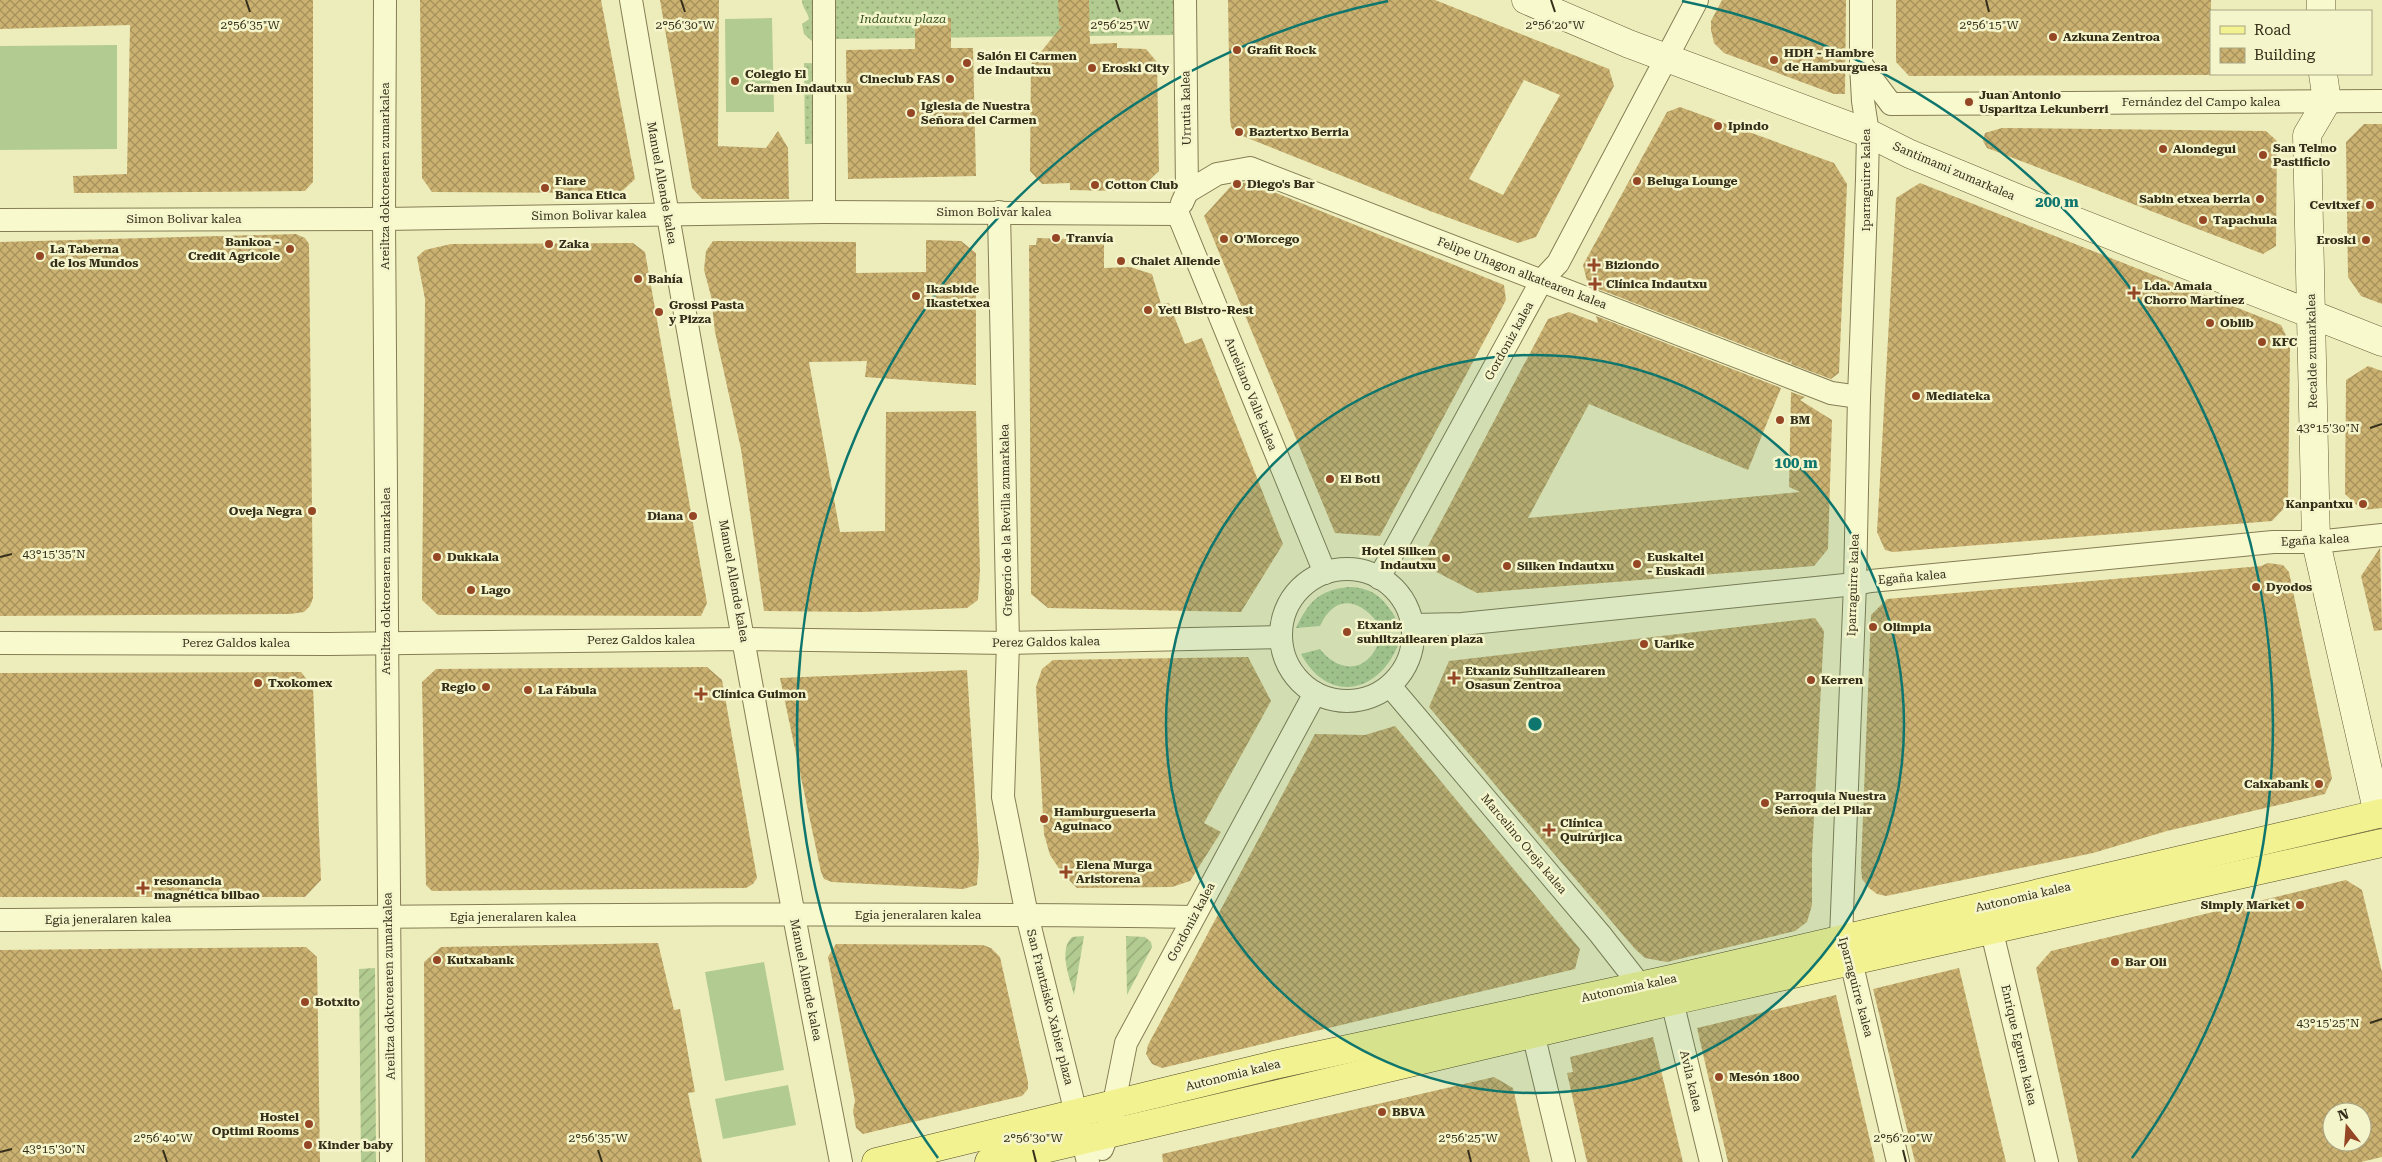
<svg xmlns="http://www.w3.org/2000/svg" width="2382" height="1162" font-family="'Roboto Serif',serif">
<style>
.grass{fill:url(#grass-dots)}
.garden{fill:url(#garden-furrows)}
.pitch{fill:#b2cb90}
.building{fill:url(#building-cross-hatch);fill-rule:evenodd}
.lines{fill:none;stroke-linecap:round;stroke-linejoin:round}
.street-casing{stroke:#857d55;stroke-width:24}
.secondary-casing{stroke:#665d39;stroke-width:29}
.primary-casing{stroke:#52492a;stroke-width:29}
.street{stroke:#f9f9ce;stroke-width:22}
.secondary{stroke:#f9f9ce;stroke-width:28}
.primary{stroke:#f3f291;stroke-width:28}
.ticks{fill:none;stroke:#342e1a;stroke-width:2}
.ring{fill:none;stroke:#0f766e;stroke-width:2.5}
.poi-dot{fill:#944625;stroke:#f5f5cb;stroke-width:2}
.labels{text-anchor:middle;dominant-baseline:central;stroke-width:5;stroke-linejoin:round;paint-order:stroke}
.park-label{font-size:12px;font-style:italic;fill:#365021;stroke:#f5f5cb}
.poi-label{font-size:12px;font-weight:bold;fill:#342e1a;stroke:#f5f5cb;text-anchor:start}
.street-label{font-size:12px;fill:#342e1a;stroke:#f5f5cb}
.ticks-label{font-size:12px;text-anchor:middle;fill:#342e1a;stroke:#f5f5cb;stroke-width:5;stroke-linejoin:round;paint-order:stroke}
.centre{fill:#0f766e;stroke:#f5f5cb;stroke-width:2.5}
.ring-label{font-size:15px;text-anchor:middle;font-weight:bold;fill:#0f766e;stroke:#f5f5cb;stroke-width:5;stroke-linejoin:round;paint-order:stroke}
</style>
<defs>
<pattern id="grass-dots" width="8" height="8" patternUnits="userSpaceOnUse" patternTransform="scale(1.25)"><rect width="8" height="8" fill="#b2cb90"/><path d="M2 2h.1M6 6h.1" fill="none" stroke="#92a575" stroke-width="1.8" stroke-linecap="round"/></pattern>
<pattern id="garden-furrows" width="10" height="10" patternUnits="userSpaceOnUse" patternTransform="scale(1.25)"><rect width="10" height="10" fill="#b2cb90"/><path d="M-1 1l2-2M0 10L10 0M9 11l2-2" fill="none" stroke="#92a575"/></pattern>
<pattern id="building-cross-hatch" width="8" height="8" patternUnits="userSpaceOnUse" patternTransform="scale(1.25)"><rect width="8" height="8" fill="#ccb271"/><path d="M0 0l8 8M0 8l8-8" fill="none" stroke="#a6915c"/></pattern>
</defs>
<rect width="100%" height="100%" fill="#ededbb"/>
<g class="grass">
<path d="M802,0H822L814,43L804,34L802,24L809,19C808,12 802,8 802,0Z"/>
<path d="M836,0H1173V35L836,39Z"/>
<path d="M804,63L836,64L834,143L805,144Z"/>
<path d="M1349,587C1375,588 1384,599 1397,620L1377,622C1357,597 1334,596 1320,626L1296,628C1309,601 1319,590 1349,587Z"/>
<path d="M1379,643L1398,645C1378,695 1327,703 1301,654L1320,649C1331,664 1352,674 1368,659C1373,655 1376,648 1379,643Z"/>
</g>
<g class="garden">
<path d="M1084,936L1074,995C1070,978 1058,951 1072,937Z"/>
<path d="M1126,936L1145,937L1151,942L1152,947L1127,995Z"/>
<path d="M375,968L376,1162H361L359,969Z"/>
</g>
<g class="pitch">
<path d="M772,18L774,112H726L725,19Z"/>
<path d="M117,45V149L0,150V46Z"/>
<path d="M764,962L784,1070L725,1081L705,972Z"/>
<path d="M788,1085L796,1125L723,1139L715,1099Z"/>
</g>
<g class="building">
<path d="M0,0H313V182L305,191L74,193L73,176L127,174L130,25L0,29Z"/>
<path d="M420,0H601L635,179L620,193L432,192L422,178Z"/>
<path d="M660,0H719L718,146L766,148L778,131L788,148L789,199H702L692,188Z"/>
<path d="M1058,0H1089L1090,44L1117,43V48L1146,49L1157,62L1159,171L1145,184L1117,185V191L1070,190V183L1042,184L1030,171L1031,64L1062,26H1059Z"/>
<path d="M1228,0H1435L1609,69L1614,86L1536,237L1518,243L1430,211L1235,133L1231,127L1230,118ZM1524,80L1560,95L1503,195L1469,179Z"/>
<path d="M1722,0H1846L1845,94H1834L1724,53L1714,43L1711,30V21Z"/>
<path d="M1896,0H2211V75L1909,76L1896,62Z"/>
<path d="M915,18H951V48H973L976,176L848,179L846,50L915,49Z"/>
<path d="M1680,107L1834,163L1847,184L1839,373L1831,379L1791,364L1792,360L1790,363L1588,285L1583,265L1667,112Z"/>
<path d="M2364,124H2382V304L2361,296L2348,277L2346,142Z"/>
<path d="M2002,128L2266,131L2277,141L2276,246L2263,254L1987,148L1983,141L1985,133Z"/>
<path d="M1249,182L1504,285L1506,300L1380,536L1335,533L1204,216L1232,185Z"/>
<path d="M1920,183L2281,325L2290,344L2288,504L2272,521L1893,552L1885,550L1877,532L1896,198Z"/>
<path d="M296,234L305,238L309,244L313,598L310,606L304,612L290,614L0,616V242Z"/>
<path d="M1037,238L1104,240V268L1130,267L1152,274L1161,304L1169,303L1185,344L1202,338L1283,544L1241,612L1048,608L1031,594L1029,245H1036Z"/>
<path d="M926,240L961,241L976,253V385L865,377L867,361L809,362L840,532L885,531L886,412L976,411L980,571L978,600L967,608L861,612L764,611L741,449L715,332L711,296L704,270L706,251L713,241L856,242V273L926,272Z"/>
<path d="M633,243L645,252L707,603L701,616L438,615L422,600L425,299L417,257L425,250L451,244Z"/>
<path d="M1569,312L1598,323L1596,316L1781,388L1748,470L1589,404L1528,518L1800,492L1789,487L1791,392L1805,397L1800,400L1832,420L1828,549L1814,566L1477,593L1419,563L1548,319Z"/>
<path d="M2368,366L2382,371V508L2362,510L2345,494L2346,380Z"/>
<path d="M2380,548L2382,630L2374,631L2361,576Z"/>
<path d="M2268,563L2283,565L2289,572L2332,778L2325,794L2167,831L2093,853L1886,896L1877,894L1869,888L1862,879L1861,867L1871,615L1887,599L2261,566Z"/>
<path d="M1815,618L1824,631L1812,855V905L1807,922L1795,931L1667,962L1645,958L1635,949L1429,707L1449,661Z"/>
<path d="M1248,657L1271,701L1204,823L1221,832L1190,881L1172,887L1077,888L1062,873L1050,855L1044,834L1036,687L1042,669L1053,660Z"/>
<path d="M707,667L722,680L754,861L757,878L753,884L746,888L432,891L426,885L422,682L436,669Z"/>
<path d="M967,670L979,856L977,885L963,889L832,882L824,879L821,872L780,678Z"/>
<path d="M301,672L313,687L321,880L305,897H0V673Z"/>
<path d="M1395,726L1580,949L1575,969L1162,1068L1152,1064L1146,1054L1148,1045L1315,734L1365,735Z"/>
<path d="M2346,880L2362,890L2382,972V1157L2361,1162H2078L2036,968L2051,951ZM2332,1112H2362V1142H2332Z"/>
<path d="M658,943L674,1010L680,1009L695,1092L688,1093L702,1162H425L424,962L441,947Z"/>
<path d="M836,944L983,945L991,948L1000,957L1028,1082V1089L1022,1096L863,1134L856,1128L853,1111L855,1101L828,957Z"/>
<path d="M306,947L317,957L320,1162H0V950Z"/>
<path d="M1959,968L2006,1162H1915L1873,989Z"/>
<path d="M1836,995L1875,1162H1728L1697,1028Z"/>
<path d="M1653,1037L1683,1162H1587L1567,1073L1573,1072L1570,1057Z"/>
<path d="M1494,1077L1513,1088L1530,1162H1163L1162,1154Z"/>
</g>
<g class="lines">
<g class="street-casing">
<g id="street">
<path d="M385,0L384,219L391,1162"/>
<path d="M631,0C697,388 766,776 841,1162"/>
<path d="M824,0V212"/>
<path d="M1861,0V64L1863,101L1868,133L1867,179L1859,397L1855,584L1841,938L1851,961L1898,1162"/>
<path d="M1861,64L1891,104L2382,101"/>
<path d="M1187,192L1217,174L1250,168L1831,393L1859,397"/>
<path d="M1182,203L1187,192L1185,0"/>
<path d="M999,212L1008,643L1003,797L1027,915L1088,1162"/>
<path d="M1178,214L1325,573"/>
<path d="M0,220L384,219L824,212L1178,214"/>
<circle cx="1347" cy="635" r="66"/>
<path d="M1379,578L1542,280L1558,263L1697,0"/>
<path d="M1413,625L1462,624L1855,584L1871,581L2273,542H2316L2382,535"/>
<path d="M0,643L329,644L744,639L1008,643L1281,637"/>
<path d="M1390,686L1600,934L1650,998"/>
<path d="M0,920C397,917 795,911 1193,917"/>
<path d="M1991,928L2047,1162"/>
<path d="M1672,1001L1711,1162"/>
<path d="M1533,1033L1564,1162"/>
<path d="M1102,1149L1108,1133L1126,1043L1315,693"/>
</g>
</g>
<g class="secondary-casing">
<g id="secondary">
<path d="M1526,0L1629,44L1868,133L1910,154L2019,199L2382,342"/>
<path d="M2321,0V11"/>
<path d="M2323,74L2327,101L2307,135L2316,542L2378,814"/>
</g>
</g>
<g class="primary-casing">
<g id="primary">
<path d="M876,1162L1274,1065L1667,980L2382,813"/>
<path d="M989,1162L1672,1001L2382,843"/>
</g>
</g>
<use href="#street" class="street"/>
<use href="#secondary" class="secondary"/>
<use href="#primary" class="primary"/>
</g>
<path class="ticks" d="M246,0L250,12M681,0L685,12M1116,0L1120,12M1551,0L1555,12M1986,0L1989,12M2370,428L2382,424M0,557L12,554M2370,1023L2382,1019M163,1150L167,1162M598,1150L602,1162M1033,1150L1036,1162M1468,1150L1471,1162M1903,1150L1906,1162M0,1152L12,1149"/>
<circle cx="1535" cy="724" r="369" fill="#0f766e" fill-opacity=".12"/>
<g class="ring">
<circle cx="1535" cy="724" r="369"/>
<path d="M938 1158A738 738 0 0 1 1388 1M1682 1A738 738 0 0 1 2132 1158"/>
</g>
<g class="poi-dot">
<circle cx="2053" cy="37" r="5"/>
<circle cx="1237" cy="50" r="5"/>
<circle cx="1774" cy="60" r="5"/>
<circle cx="967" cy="63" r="5"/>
<circle cx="1092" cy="68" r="5"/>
<circle cx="950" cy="79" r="5"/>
<circle cx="735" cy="81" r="5"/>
<circle cx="1969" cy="102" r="5"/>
<circle cx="911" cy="113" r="5"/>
<circle cx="1718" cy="126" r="5"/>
<circle cx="1239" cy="132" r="5"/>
<circle cx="2163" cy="149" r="5"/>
<circle cx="2263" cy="155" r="5"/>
<circle cx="1637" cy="181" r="5"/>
<circle cx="1237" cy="184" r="5"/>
<circle cx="1095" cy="185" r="5"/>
<circle cx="545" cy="188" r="5"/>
<circle cx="2260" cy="199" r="5"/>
<circle cx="2370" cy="205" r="5"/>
<circle cx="2203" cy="220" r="5"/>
<circle cx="1056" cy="238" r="5"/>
<circle cx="1224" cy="239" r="5"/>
<circle cx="2366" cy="240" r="5"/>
<circle cx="549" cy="244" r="5"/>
<circle cx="290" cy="249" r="5"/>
<circle cx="40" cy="256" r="5"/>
<circle cx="1121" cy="261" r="5"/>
<path d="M1591.5 257.5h5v5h5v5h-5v5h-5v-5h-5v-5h5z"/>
<circle cx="638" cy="279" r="5"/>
<path d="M1592.5 276.5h5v5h5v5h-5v5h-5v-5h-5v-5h5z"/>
<path d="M2131.5 285.5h5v5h5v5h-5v5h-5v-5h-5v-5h5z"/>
<circle cx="916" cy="296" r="5"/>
<circle cx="1148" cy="310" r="5"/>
<circle cx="659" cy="312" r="5"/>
<circle cx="2210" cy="323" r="5"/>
<circle cx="2262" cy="342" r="5"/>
<circle cx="1916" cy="396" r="5"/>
<circle cx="1780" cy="420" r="5"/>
<circle cx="1330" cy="479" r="5"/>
<circle cx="2363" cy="504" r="5"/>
<circle cx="312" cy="511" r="5"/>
<circle cx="693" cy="516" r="5"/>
<circle cx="437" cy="557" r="5"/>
<circle cx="1446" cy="558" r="5"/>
<circle cx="1637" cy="564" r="5"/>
<circle cx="1507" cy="566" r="5"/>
<circle cx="2256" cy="587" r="5"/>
<circle cx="471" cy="590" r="5"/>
<circle cx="1873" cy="627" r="5"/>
<circle cx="1347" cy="632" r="5"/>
<circle cx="1644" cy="644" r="5"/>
<path d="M1451.5 670.5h5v5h5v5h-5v5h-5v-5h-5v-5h5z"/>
<circle cx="1811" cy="680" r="5"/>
<circle cx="258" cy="683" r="5"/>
<circle cx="486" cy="687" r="5"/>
<circle cx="528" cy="690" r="5"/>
<path d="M698.5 686.5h5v5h5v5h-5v5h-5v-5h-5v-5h5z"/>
<circle cx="2319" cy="784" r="5"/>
<circle cx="1765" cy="803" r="5"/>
<circle cx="1044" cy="819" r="5"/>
<path d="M1546.5 822.5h5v5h5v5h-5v5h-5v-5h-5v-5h5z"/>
<path d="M1063.5 864.5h5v5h5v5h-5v5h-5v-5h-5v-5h5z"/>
<path d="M140.5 880.5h5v5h5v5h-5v5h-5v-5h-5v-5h5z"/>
<circle cx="2300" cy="905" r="5"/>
<circle cx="437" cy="960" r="5"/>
<circle cx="2115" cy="962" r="5"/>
<circle cx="305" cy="1002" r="5"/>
<circle cx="1719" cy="1077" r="5"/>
<circle cx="1382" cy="1112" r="5"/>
<circle cx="309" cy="1124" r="5"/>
<circle cx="308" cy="1145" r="5"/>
</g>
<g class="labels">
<g class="park-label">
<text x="903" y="19">Indautxu plaza</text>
</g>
<g class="poi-label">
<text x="2063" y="37">Azkuna Zentroa</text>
<text x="1247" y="50">Grafit Rock</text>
<text x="1784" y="53">HDH - Hambre<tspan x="1784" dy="14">de Hamburguesa</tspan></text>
<text x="977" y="56">Salón El Carmen<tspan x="977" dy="14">de Indautxu</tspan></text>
<text x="1102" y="68">Eroski City</text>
<text x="745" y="74">Colegio El<tspan x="745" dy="14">Carmen Indautxu</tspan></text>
<text x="940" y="79" text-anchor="end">Cineclub FAS</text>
<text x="1979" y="95">Juan Antonio<tspan x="1979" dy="14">Usparitza Lekunberri</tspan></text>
<text x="921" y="106">Iglesia de Nuestra<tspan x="921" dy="14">Señora del Carmen</tspan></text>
<text x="1728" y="126">Ipindo</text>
<text x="1249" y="132">Baztertxo Berria</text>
<text x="2273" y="148">San Telmo<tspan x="2273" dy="14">Pastificio</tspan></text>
<text x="2173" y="149">Alondegui</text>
<text x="555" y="181">Fiare<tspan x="555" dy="14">Banca Etica</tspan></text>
<text x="1647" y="181">Beluga Lounge</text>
<text x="1247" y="184">Diego's Bar</text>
<text x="1105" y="185">Cotton Club</text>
<text x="2250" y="199" text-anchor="end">Sabin etxea berria</text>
<text x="2360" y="205" text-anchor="end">Cevitxef</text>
<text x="2213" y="220">Tapachula</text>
<text x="1066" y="238">Tranvía</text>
<text x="1234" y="239">O'Morcego</text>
<text x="2356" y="240" text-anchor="end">Eroski</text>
<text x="280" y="242" text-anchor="end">Bankoa -<tspan x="280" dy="14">Credit Agricole</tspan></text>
<text x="559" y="244">Zaka</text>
<text x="50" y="249">La Taberna<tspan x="50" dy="14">de los Mundos</tspan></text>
<text x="1131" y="261">Chalet Allende</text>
<text x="1605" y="265">Biziondo</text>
<text x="648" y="279">Bahía</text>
<text x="1606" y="284">Clínica Indautxu</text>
<text x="2144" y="286">Lda. Amaia<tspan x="2144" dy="14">Chorro Martínez</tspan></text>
<text x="926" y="289">Ikasbide<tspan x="926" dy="14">Ikastetxea</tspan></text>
<text x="669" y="305">Grossi Pasta<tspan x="669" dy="14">y Pizza</tspan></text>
<text x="1158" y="310">Yeti Bistro-Rest</text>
<text x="2220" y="323">Oblib</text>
<text x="2272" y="342">KFC</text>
<text x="1926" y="396">Mediateka</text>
<text x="1790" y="420">BM</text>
<text x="1340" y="479">El Boti</text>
<text x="2353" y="504" text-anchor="end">Kanpantxu</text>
<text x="302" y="511" text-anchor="end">Oveja Negra</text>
<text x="683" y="516" text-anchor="end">Diana</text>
<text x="1436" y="551" text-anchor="end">Hotel Silken<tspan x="1436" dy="14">Indautxu</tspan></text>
<text x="447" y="557">Dukkala</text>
<text x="1647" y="557">Euskaltel<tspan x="1647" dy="14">- Euskadi</tspan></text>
<text x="1517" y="566">Silken Indautxu</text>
<text x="2266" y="587">Dyodos</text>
<text x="481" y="590">Lago</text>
<text x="1357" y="625">Etxaniz<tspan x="1357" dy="14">suhiltzailearen plaza</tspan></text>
<text x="1883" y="627">Olimpia</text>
<text x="1654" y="644">Uarike</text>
<text x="1465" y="671">Etxaniz Suhiltzailearen<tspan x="1465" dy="14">Osasun Zentroa</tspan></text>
<text x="1821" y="680">Kerren</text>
<text x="268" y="683">Txokomex</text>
<text x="476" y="687" text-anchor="end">Regio</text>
<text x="538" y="690">La Fábula</text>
<text x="712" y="694">Clínica Guimon</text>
<text x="2309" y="784" text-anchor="end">Caixabank</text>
<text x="1775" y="796">Parroquia Nuestra<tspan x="1775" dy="14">Señora del Pilar</tspan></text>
<text x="1054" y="812">Hamburgueseria<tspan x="1054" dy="14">Aguinaco</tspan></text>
<text x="1560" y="823">Clínica<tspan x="1560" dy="14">Quirúrjica</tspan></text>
<text x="1076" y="865">Elena Murga<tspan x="1076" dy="14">Aristorena</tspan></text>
<text x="154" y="881">resonancia<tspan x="154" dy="14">magnética bilbao</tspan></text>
<text x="2290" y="905" text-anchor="end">Simply Market</text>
<text x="447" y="960">Kutxabank</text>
<text x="2125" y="962">Bar Oli</text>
<text x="315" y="1002">Botxito</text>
<text x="1729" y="1077">Mesón 1800</text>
<text x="1392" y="1112">BBVA</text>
<text x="299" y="1117" text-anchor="end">Hostel<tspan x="299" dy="14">Optimi Rooms</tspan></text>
<text x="318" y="1145">Kinder baby</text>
</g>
<g class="street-label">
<text x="2201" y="102">Fernández del Campo kalea</text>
<text transform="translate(1186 108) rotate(-91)">Urrutia kalea</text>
<text transform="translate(1954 171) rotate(23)">Santimami zumarkalea</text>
<text transform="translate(385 176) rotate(-90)">Areiltza doktorearen zumarkalea</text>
<text transform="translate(1866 180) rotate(-90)">Iparraguirre kalea</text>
<text transform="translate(662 183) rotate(80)">Manuel Allende kalea</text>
<text x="994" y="212">Simon Bolivar kalea</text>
<text transform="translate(589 215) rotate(-1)">Simon Bolivar kalea</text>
<text x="184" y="219">Simon Bolivar kalea</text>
<text transform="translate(1522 273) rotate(21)">Felipe Uhagon alkatearen kalea</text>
<text transform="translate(1509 341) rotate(-61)">Gordoniz kalea</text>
<text transform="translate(2312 351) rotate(-91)">Recalde zumarkalea</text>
<text transform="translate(1251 394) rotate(68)">Aureliano Valle kalea</text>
<text transform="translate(1006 520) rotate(-91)">Gregorio de la Revilla zumarkalea</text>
<text transform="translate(2315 540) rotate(-3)">Egaña kalea</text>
<text transform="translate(1912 577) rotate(-5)">Egaña kalea</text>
<text transform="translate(386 581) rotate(-90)">Areiltza doktorearen zumarkalea</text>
<text transform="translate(734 581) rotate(80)">Manuel Allende kalea</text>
<text transform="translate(1853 585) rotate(-88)">Iparraguirre kalea</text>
<text x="641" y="640">Perez Galdos kalea</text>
<text transform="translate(1046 642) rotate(-1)">Perez Galdos kalea</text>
<text x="236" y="643">Perez Galdos kalea</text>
<text transform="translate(1524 844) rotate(50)">Marcelino Oreja kalea</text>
<text transform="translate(2023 897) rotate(-13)">Autonomia kalea</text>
<text x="918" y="915">Egia jeneralaren kalea</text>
<text x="513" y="917">Egia jeneralaren kalea</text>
<text transform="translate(108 919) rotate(-1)">Egia jeneralaren kalea</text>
<text transform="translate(1191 922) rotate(-62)">Gordoniz kalea</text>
<text transform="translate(806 980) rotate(79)">Manuel Allende kalea</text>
<text transform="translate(389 986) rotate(-91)">Areiltza doktorearen zumarkalea</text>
<text transform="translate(1856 987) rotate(75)">Iparraguirre kalea</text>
<text transform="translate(1629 988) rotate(-12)">Autonomia kalea</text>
<text transform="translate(1050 1007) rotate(76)">San Frantzisko Xabier plaza</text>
<text transform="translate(2019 1045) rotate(77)">Enrique Eguren kalea</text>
<text transform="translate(1233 1075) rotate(-14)">Autonomia kalea</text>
<text transform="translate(1691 1081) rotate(77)">Avila kalea</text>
</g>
</g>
<g class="ticks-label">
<text x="685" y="29">2°56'30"W</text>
<text x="1555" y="29">2°56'20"W</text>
<text x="1989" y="29">2°56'15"W</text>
<text x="250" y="29">2°56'35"W</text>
<text x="1120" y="29">2°56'25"W</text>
<text x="2328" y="432">43°15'30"N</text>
<text x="54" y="558">43°15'35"N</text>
<text x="2328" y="1027">43°15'25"N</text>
<text x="163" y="1142">2°56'40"W</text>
<text x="598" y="1142">2°56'35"W</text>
<text x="1033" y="1142">2°56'30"W</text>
<text x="1468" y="1142">2°56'25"W</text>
<text x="1903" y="1142">2°56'20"W</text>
<text x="54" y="1153">43°15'30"N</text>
</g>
<circle cx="1535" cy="724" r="8" class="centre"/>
<g class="ring-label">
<text x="2057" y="207">200 m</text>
<text x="1796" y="468">100 m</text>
</g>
<rect x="2210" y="10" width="162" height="65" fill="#f5f5cb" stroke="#a8a584"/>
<rect x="2220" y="26" width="25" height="8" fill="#f3f291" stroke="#a8a584"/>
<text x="2254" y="35" font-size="15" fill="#342e1a">Road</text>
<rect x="2220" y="48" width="25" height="15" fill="url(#building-cross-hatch)" stroke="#a8a584"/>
<text x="2254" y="60" font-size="15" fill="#342e1a">Building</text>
<g transform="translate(2347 1127) rotate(343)"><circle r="24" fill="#f5f5cb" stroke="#a8a584"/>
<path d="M0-4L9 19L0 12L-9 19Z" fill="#944625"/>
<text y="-8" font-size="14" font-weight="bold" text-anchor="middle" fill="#342e1a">N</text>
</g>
</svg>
